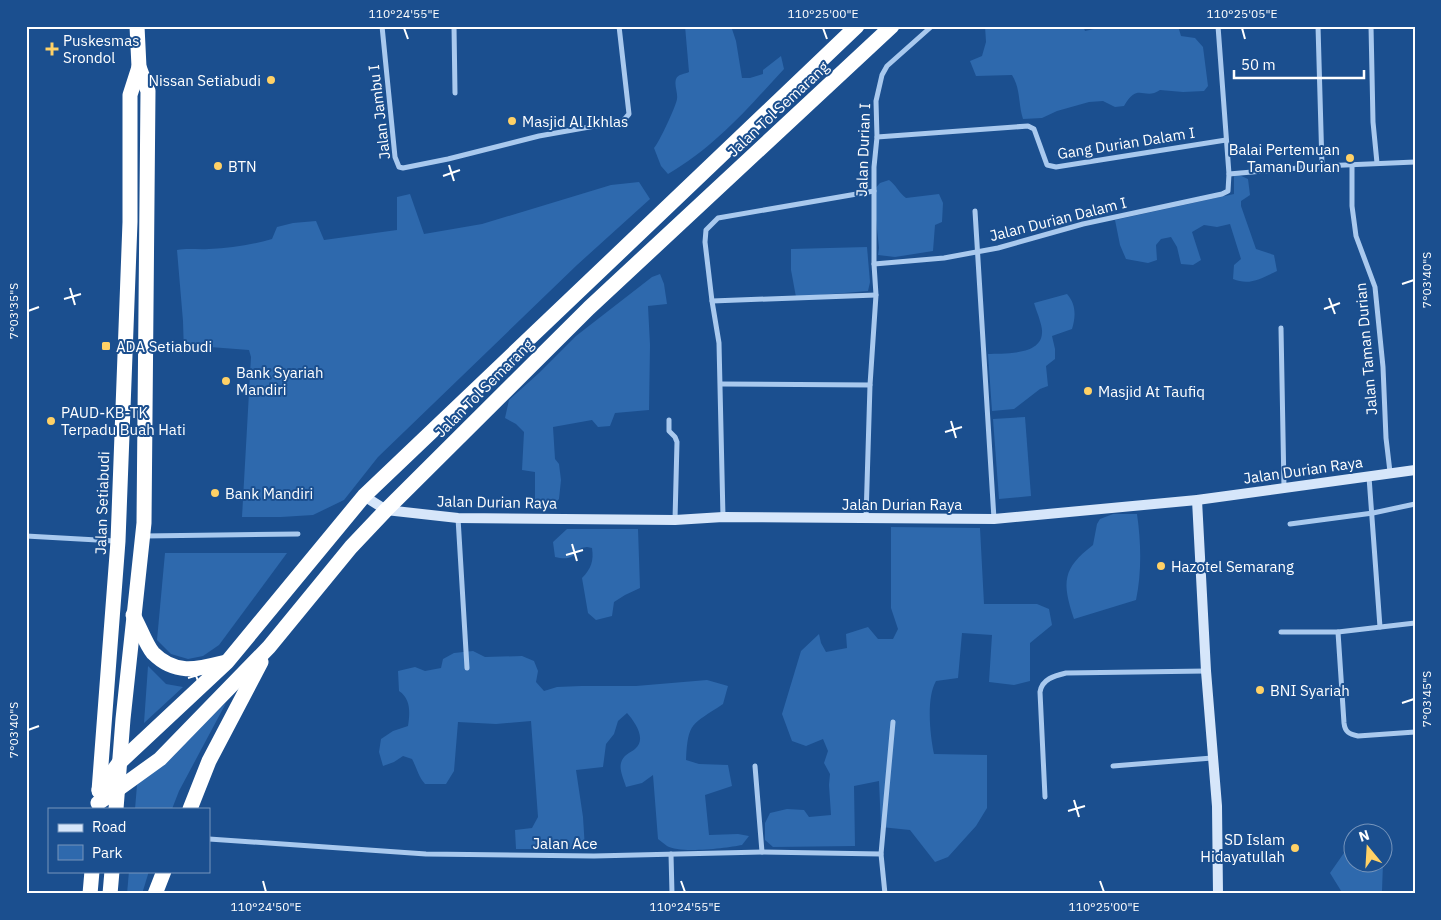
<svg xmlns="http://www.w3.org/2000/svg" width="1441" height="920" font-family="'IBM Plex Sans',sans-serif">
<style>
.green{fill:#2e69ad}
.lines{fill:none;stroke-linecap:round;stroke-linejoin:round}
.street{stroke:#a9c9ee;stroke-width:5}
.secondary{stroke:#d6e6fa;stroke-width:10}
.highway{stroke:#fff;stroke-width:15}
.ticks{fill:none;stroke:#fff;stroke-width:2}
.poi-dot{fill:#ffd166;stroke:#1b4f8f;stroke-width:2}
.labels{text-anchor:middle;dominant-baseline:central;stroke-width:4;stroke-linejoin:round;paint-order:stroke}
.poi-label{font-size:15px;fill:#fff;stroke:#1b4f8f;text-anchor:start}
.street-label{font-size:15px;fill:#fff;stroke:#1b4f8f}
.neatline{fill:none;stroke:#fff;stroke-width:2}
.ticks-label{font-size:12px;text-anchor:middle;fill:#fff}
</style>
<rect width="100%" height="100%" fill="#1b4f8f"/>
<g class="green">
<path d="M685,26H731L736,41L742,78H750L763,74V70L781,56L784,69C748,108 715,147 668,174L661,166L654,148C659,143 676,106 677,99C678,93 674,85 676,79C678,74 685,74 689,72Z"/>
<path d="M985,26H1083L1085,31L1107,26H1178L1181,36L1195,38L1203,47L1208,86L1204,91L1183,92L1160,90C1144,101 1138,81 1124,106L1115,107L1103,101L1089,102L1057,111L1042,118L1023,119C1018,103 1021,90 1012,75L976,76L970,61L982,56L986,42Z"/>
<path d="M1237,174L1248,179L1250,195L1241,201V206L1256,249L1274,255L1277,271C1262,278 1250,286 1233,279L1234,265L1241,259L1230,224L1217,227L1204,225L1192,232L1201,260L1193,265L1181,264L1177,247L1171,237L1161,239L1156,245L1157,260L1148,263L1126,259L1120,245L1115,220L1234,194V175Z"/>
<path d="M889,180C896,185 899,193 906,198L939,194L943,203L942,222L935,225L933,251L895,257L878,255L879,248L873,191L880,183Z"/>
<path d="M639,182L650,199L577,265L378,457L344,500L313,515L281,517H242L251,357L249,350L210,347L184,354L183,321L177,250C188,248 198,250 209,249C231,248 251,245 272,239L277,227L293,223L316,221L324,240L397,230V197L410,194L424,234L482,224L611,185Z"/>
<path d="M867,247L870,282L868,291L796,297L791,270V249Z"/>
<path d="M660,274L664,284L667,304L648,306L650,345L649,410L615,413L610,426L598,427L592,420L553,427L555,459L559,464L561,480L559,499L549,509L535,503V472L522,470L524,432L516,424L505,418L509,400L539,373L576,336L652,277Z"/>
<path d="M1067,294C1076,304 1076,316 1072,329L1052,336L1055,349V359L1046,366L1048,386L1040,389L1014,409L992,411L988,354C1003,353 1041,356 1042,333C1043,326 1036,310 1034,303Z"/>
<path d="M1025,417L1031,496L999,499L993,419Z"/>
<path d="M1113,514H1137C1141,542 1142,572 1136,600L1074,619C1062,582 1062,569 1093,545L1097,524L1100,519Z"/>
<path d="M891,527L980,528L984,604H1037L1049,609L1052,625L1030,643V681L1014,685L989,682L992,635L962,633L958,678L936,681C926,698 930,735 934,754L987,755V808L976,826L948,857L935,862L910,830L881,827L879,781L854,786L855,846L773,847L765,840V823L770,813L787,809L804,810L809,817L831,815L829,785L830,774L824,763L828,751L823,739L806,746L792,741L782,714L801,651L819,634L821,643L826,652L847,648L846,634L868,627L878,639H893L898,629L891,608Z"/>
<path d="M567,529H638L640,588L625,595L614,602L612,616L596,620L588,613L582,578C591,569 594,561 592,548L587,547L581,548C573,558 568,560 555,557L553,542Z"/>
<path d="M165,553H287L219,645L203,656L188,659L171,654L157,640Z"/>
<path d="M473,651L485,657L522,656L534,661L538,671L536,682L544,691L557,687L581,686H636L707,680L728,686L723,704C692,725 688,721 686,760L699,764L728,765L732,786L705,795L709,835L738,834L749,836L742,845C727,848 680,854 667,846C664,844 661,841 658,839L653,775L642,783L626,787C624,780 619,770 621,763C623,755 630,753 635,749C647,739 635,722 627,713L618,721L614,734L606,744L603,767L576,770L583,817L585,849H516L515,830L532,828L538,817L531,721L496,724L458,722L454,771L446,784H425C418,776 417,768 412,759L403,756L394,762L383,766L379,752L381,739L393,731L408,726C410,713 411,699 399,691L398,671L415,667L425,671L441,668L443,659L454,653Z"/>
<path d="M148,666L166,684L183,687L144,723Z"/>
<path d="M226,703L179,791L172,809H135L137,785Z"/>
<path d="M1353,840L1354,862L1383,863L1382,891L1369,894H1343L1330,873Z"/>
<path d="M129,871H149L142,894H127Z"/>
</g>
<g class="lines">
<g class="street">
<path d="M382,26L395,157L399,167L403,168L448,159L539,136L623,121L629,114L619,26"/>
<path d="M454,26L455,93"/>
<path d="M1318,26L1322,166"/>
<path d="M1371,26L1373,122L1377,163"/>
<path d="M877,137L1028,126L1034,129L1047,165L1056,167L1226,140"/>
<path d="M1352,166V206L1356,236L1375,287L1383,367L1386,438L1390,472"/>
<path d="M1229,174L1322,166L1415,162"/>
<path d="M975,211L994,519"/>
<path d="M874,264L944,258L998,248L1083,224L1222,194L1228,191L1229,174L1218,26"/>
<path d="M712,301L876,295"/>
<path d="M1281,328L1284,488"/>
<path d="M721,384L870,385"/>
<path d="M669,420V431L675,437L677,442L675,520"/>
<path d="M1369,477L1380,627"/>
<path d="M723,517L719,343L712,301L705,242L706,230L718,218L874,191"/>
<path d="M458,518L467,668"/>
<path d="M866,518L870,385L876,295L874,264V167L877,137L876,101L882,75L887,66L932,26"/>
<path d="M1290,524L1373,513L1415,504"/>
<path d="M26,536L115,541"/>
<path d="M144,536L298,534"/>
<path d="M1415,623L1338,632L1344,723C1345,732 1349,734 1358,736L1415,732"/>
<path d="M1281,632H1338"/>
<path d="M755,766L762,852"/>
<path d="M1113,766L1212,758"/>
<path d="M1045,797L1040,692C1042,679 1054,676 1066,673L1206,671"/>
<path d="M209,839L426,854L594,856L762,852L881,854L885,894"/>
<path d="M671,854L672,894"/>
<path d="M881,854L893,722"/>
</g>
<g class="secondary">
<path d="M364,496L386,510L458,518L675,520L723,517L994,519L1197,500L1415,470"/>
<path d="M1197,500L1206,671L1217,806L1218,894"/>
</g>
<g class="highway">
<path d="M133,615C139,625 146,645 153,653C176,676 198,669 226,662"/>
<path d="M99,790L119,763L227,662L364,496L857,26"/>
<path d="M99,791L118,541L130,222V95L139,67"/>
<path d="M98,803L117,790L160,759L269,647L351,547L386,510L589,308L892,26"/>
<path d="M116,809L123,719L144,523L148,91L139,67L137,26"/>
<path d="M190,809L209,761L261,662"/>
<path d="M90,894L92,871"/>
<path d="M110,894L112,871"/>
<path d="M155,894L164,871"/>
</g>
</g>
<path class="ticks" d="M404,28L408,39M823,28L827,39M1242,28L1245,39M449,165L454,181M443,176L460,170M1402,284L1414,280M70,288L75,305M1329,298L1335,314M64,299L81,294M1324,309L1340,303M28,311L39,307M951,421L956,438M945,432L962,427M572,544L577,561M566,555L583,550M193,667L199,684M188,678L204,673M1402,703L1414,699M28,730L39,726M1074,800L1079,817M1068,811L1085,806M263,881L266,892M681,881L685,892M1100,881L1104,892"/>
<g class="poi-dot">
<path d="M49.5 41.5h5v5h5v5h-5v5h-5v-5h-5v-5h5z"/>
<circle cx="271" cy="80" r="5"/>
<circle cx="512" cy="121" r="5"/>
<circle cx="1350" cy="158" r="5"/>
<circle cx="218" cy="166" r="5"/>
<rect x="101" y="341" width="10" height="10" rx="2.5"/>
<circle cx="226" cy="381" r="5"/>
<circle cx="1088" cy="391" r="5"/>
<circle cx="51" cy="421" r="5"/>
<circle cx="215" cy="493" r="5"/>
<circle cx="1161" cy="566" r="5"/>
<circle cx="1260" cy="690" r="5"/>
<circle cx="1295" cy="848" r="5"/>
</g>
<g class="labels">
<g class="poi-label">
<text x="63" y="40">Puskesmas<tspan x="63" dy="17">Srondol</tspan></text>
<text x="261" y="80" text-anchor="end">Nissan Setiabudi</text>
<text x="522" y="121">Masjid Al Ikhlas</text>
<text x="1340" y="149" text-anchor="end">Balai Pertemuan<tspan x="1340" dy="17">Taman Durian</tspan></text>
<text x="228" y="166">BTN</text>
<text x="116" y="346">ADA Setiabudi</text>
<text x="236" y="372">Bank Syariah<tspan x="236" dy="17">Mandiri</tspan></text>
<text x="1098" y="391">Masjid At Taufiq</text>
<text x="61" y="412">PAUD-KB-TK<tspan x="61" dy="17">Terpadu Buah Hati</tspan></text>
<text x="225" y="493">Bank Mandiri</text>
<text x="1171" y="566">Hazotel Semarang</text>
<text x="1270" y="690">BNI Syariah</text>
<text x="1285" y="839" text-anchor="end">SD Islam<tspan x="1285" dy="17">Hidayatullah</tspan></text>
</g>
<g class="street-label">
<text transform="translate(778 109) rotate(-43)">Jalan Tol Semarang</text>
<text transform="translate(379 112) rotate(-97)">Jalan Jambu I</text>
<text transform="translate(1126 143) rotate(-9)">Gang Durian Dalam I</text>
<text transform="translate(863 150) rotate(-88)">Jalan Durian I</text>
<text transform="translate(1058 219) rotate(-14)">Jalan Durian Dalam I</text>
<text transform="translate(1366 349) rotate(-95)">Jalan Taman Durian</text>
<text transform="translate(484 388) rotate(-45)">Jalan Tol Semarang</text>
<text transform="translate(1303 470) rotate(-8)">Jalan Durian Raya</text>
<text transform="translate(497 502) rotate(1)">Jalan Durian Raya</text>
<text transform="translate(102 503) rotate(-88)">Jalan Setiabudi</text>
<text x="902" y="504">Jalan Durian Raya</text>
<text x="565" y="843">Jalan Ace</text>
</g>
</g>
<rect width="1441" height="920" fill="none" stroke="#1b4f8f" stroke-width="55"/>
<rect x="48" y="808" width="162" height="65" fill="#1b4f8f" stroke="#7695bc"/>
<rect x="58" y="824" width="25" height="8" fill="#d6e6fa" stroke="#7695bc"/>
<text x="92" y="832" font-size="15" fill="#ffffff">Road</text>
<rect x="58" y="845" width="25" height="15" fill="#2e69ad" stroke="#7695bc"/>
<text x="92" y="858" font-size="15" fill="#ffffff">Park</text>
<g transform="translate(1368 848) rotate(342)"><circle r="24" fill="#1b4f8f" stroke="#7695bc"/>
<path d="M0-4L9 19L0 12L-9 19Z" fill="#ffd166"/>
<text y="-8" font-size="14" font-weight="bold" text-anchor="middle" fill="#ffffff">N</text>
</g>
<path d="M1234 70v8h130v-8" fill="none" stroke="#ffffff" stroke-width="2.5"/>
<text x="1241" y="70" font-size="15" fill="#ffffff" stroke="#1b4f8f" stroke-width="4" paint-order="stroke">50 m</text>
<rect x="28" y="28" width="1386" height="864" class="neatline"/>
<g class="ticks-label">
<text x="404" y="18">110°24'55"E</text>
<text x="823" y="18">110°25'00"E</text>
<text x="1242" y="18">110°25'05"E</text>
<text transform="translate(1427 280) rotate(-90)" y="4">7°03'40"S</text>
<text transform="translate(14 311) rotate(-90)" y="4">7°03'35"S</text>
<text transform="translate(1427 699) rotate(-90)" y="4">7°03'45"S</text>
<text transform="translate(14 730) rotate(-90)" y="4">7°03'40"S</text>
<text x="266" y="911">110°24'50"E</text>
<text x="685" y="911">110°24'55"E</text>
<text x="1104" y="911">110°25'00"E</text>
</g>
</svg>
